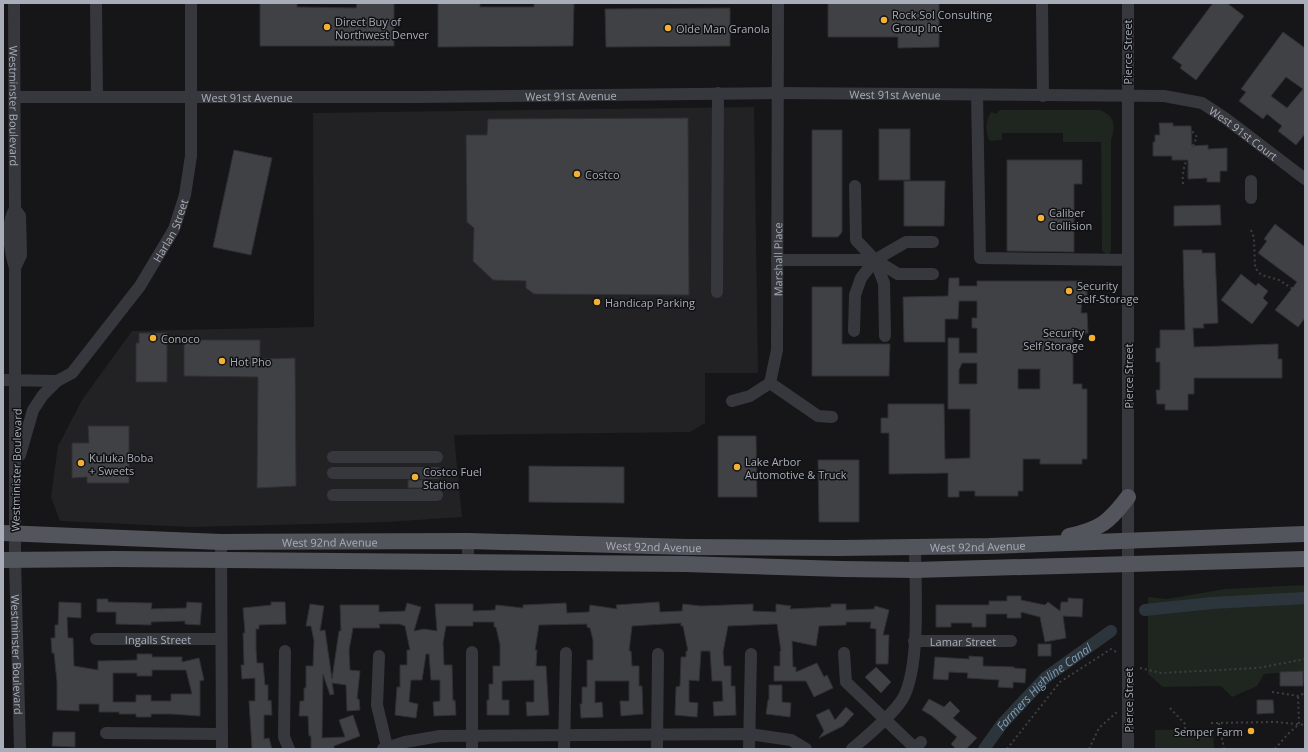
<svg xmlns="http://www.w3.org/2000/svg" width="1308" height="752" font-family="'Open Sans',sans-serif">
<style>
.built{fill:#222225}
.green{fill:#1e261f}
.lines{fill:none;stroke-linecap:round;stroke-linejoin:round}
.canal{stroke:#2c353c;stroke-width:12}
.building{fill:#404145;stroke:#303034;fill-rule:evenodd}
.path{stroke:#3d3f44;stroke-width:2;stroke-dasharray:2 3;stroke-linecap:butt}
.minor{stroke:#37383d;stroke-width:12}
.major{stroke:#53555c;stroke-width:16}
.poi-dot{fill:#f2b134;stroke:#111113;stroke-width:1.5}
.labels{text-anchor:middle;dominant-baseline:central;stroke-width:3;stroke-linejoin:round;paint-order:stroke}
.poi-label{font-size:11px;fill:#a8adb8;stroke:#111113;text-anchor:start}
.street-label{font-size:11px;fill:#a8adb8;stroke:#111113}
.water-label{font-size:12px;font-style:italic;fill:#7f9bb3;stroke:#111113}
</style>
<rect width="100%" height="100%" fill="#161618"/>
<path class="built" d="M754,107L758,373H705V423L690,432L454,435L462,517L387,522L192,527L60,521L51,497L58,446L82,400L132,331L314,327L313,113Z"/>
<g class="green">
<path d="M1000,110H1099C1115,115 1116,126 1111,140V250L1109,255L1102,251L1101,142H1063V133H1002V140L990,141C985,134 985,118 992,112L996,114Z"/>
<path d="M1305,585V683H1303V671L1264,674L1257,686L1232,697L1221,686L1163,687L1148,674V597L1167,599L1225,589Z"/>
<path d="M1213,729L1214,749H1155V730Z"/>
</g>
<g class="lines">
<g class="canal">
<path d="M1145,610L1212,603L1305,598"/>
<path id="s1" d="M984,749L1002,724L1045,678L1111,631"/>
</g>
</g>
<g class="building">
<path d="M260,3H297V7L356,8L357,3H394V46H260Z"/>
<path d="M438,3H480V7H534V3H574L573,46L438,47Z"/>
<path d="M828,3H939V47L898,48V37H828Z"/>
<path d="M1213,3H1227L1244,16L1196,80L1180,68L1182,65L1172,58Z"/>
<path d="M730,8V46L606,47L605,9Z"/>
<path d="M1283,32L1305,48V134L1296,145L1278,131L1282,126L1267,114L1263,119L1239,101L1246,92L1241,89ZM1286,77L1303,89L1287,108L1271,96Z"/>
<path d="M688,118L689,295L534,294L526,288V281L493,280L473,261L474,228L467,222L466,135H487L488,119Z"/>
<path d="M1159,123H1173V126H1191L1192,146L1208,145V149L1227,148V171H1220V182H1207V178L1188,179V160H1172V156H1153V142H1155V135H1160Z"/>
<rect x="879" y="129" width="31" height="51"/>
<path d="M812,130H842V232L838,237H812Z"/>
<path d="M234,150L272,158L251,255L213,247Z"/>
<path d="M1007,160H1082V184H1074V252L1007,251Z"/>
<path d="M904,181H945L944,226H904Z"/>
<path d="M1220,205L1221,225L1174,226V206Z"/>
<path d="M1275,224L1305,247V318L1298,327L1275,310L1297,282L1258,253L1267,241L1264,239Z"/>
<path d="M1183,250H1202V253H1215L1218,323L1203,324L1204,328H1193L1194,347L1278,344V359H1282V378H1194V394H1188V410H1165V404H1157L1156,390H1160V362H1156V348H1160V330H1185Z"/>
<path d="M1241,274L1256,286L1258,283L1268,291L1263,298L1268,303L1252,324L1221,300Z"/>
<path d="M949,278H959V286H977V281H1082V286H1087V296H1082L1081,313H1087L1088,333L1073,334V384H1082V389H1087V459H1082V464H1040V459H1023V491H1018V496H975V491H959V497H948V473L889,474V433H881V418H888V404H944L945,459L970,458V409H948V338H959V353H977V328H972V318H977V301H959L958,319H945V342H904L903,297L948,296ZM962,363H977V384H959V370ZM1018,369H1040V389H1018Z"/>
<path d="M812,287H842V344H890L889,376H812Z"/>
<path d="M139,333H167V382H136V343H139Z"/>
<path d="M184,340H260V359L295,358L296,486L257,488L258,377L184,376Z"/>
<path d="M88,426H129V483H87V477L72,478V443H89Z"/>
<path d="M718,436H756L757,497H718Z"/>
<path d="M818,460H859V522H819Z"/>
<path d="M529,466L624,467V503L529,502Z"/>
<rect x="408" y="480" width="15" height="8"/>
<path d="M1007,596H1021V600L1045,605L1048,602L1060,611L1061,602H1068V598L1083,599L1082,617L1063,616L1066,638L1045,642L1040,617L1021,612V618H1007V614H986V627H972V623H951V627H936V605H989V601H1007Z"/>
<path d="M97,599H108V602L152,603L151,609L186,608L187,602L202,603L200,625L185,624V621L151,622V625L116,624V612H97Z"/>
<path d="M59,602L81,603V618L67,617L68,638H73L74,666L98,670V661L137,660V654H152V657H182V662L199,658L204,680L200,681V716L171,714H151V717H136V714H119V712H99V704H79V711L57,710V682L54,653H52L51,638H55V625H58ZM152,670H186L192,694H171V701H151V695H136V702H113V673H137V676H152Z"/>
<path d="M271,602H285L286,624L259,625V629H256V649L257,663H263L265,685H268V701L271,700L272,715H264V739L269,738L272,749H252L249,701H255V678L242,679L241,665H244L243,633H245L243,608L271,605Z"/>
<path d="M659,602L660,612L682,611L683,604L701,606L753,604V611L776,612V604L791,606L790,609L831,607V604H846V610L874,609L875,606L889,610L883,635H889L888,664H876V629L870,628L871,622H846V625L819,626L816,646L792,641L793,667H796V672L817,663L824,677L827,675L833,688L814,697L806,681H774V666H780V651H781L777,624L728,626L723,652L724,666H731V686H735L736,715L714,716L713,702L723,701L722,681H712L710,651H701L699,681L689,680V702L698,703L697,717L675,715L676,687L680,686L681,657H686V651H688L683,626H681V623L632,626L629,651H631L632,666H639V686H642L643,714L621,716L620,701H629V681H595V703L602,702L603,717L581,718L580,704H582V687H587V660H593V640L590,628L587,627V624L539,625L535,650H537L536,666H546L549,715L527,716L526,702H534V680L502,681V700H509V715H487V700H489V684H493V666H500V645L496,627H494V622H473V626H446L443,643L444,665H452L453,701L455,700L456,715L434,716L433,702L440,701V680H431L429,654H426L422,680H411L409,702L418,704L416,718L395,715L397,687H400V665H407V650H410L405,626L399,624H379L380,628H353L349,650L350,670L360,671L357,699H359L360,710L347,711L346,685L332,683L334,694L330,695L323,674L322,738L345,737L339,720L353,715L360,736L334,746V749H311V736H309L308,716H299L300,701H304V688H306V666H313L314,641L311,626H306L310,604L324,606L320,631L325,630L332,679L339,631H341L340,605H379V612L405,611L407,603L421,607L414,631L424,629L437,631L435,604H473V611L495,610L496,605L523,608V605L566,603L567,613L589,612L590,605L617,609L616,605Z"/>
<rect x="1038" y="644" width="13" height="12"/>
<path d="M969,656L983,657V666L1014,667V668L1026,669L1025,683L1013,682V688L998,687L999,680L967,678L968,673L949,672L948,680L933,679L935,657L969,659Z"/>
<path d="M876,667L891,682L881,693L865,677Z"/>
<path d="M1303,671V686H1280V672Z"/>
<path d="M769,685H782V702L791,703L790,717L766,714L768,700H769Z"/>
<path d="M929,699L944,707L950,701L960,711L953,718L977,738L966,749H956L951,744L957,737L932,716L922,710Z"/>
<path d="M1257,700H1273L1274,713L1257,714Z"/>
<path d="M846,707L854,714L843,726L819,738L824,731L816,715L829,709L835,720Z"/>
<path d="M53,732H75V747L52,746Z"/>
</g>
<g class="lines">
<g class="path">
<path d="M1183,184C1181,166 1190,153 1197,137L1191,130"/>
<path d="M1251,230L1254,238L1255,267L1258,272L1262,275L1279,280L1305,297"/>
<path d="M1140,668L1161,673L1258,668L1305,659"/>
<path d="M1272,692L1298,696L1305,693"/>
<path d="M1170,708L1185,724V729"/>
<path d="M1211,723L1276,722L1305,725"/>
<path d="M1219,723L1224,749"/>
<path d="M1007,749L1060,682L1111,649L1116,652"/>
<path d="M1089,749L1099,728L1117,712"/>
<path d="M1275,749L1288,734L1299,724L1298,696"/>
</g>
<g class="minor">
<path id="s2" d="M14,3L15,209C5,225 10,251 15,268V560L20,749"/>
<path d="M96,3L97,97"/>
<path d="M1042,3L1043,96"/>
<path d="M977,95L980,258L1128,260"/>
<path id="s3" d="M15,97H417L777,93L1164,96L1202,103L1225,118L1305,179"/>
<path d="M1251,181V198"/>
<path d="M855,186L856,240L875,260L898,274H933"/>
<path d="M15,209L20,216L21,255L15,268"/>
<path d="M777,260H875"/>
<path d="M875,260L884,283L885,336"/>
<path d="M717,292L718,93"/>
<path d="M854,331L855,295L861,278L875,260L906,242H933"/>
<path id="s4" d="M3,380L57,381L72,373L140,286L174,229L185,195L191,156V3"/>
<path d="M770,383L818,416L832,417"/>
<path id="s5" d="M732,401L750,396L770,383L777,350L778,3"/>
<path d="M20,455L33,410L43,395L57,381"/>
<path d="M333,457H437"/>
<path d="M333,473H437"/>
<path d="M333,495H437"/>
<path d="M468,541V561"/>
<path d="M221,542L222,749"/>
<path id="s6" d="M96,639H220"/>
<path id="s7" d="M914,641H1011"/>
<path d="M285,651L284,737L289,749"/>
<path d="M472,652V749"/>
<path d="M844,653L846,682L915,748L921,742"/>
<path d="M379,656L377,705L387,747"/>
<path d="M106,733L221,734"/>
<path d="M383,749L405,742L440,736L749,734L791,740L806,749"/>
<path d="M564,749L566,653"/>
<path d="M657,749L658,654"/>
<path d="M749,749L751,654"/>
<path d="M852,749C868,735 886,721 899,704C922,677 915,585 915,548"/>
<path d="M1128,749V3"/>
</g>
<g class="major">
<path id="s8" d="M3,533L221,542L468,541L687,547L839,548L989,546L1305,534"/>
<path d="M1069,536C1101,529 1109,522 1128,497"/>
<path d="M3,560L115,559L685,564L842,569L915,570L1305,559"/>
</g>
</g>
<g class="poi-dot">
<circle cx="884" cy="20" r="4"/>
<circle cx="327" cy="27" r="4"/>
<circle cx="668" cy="28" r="4"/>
<circle cx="577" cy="174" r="4"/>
<circle cx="1041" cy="218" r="4"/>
<circle cx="1069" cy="291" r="4"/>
<circle cx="597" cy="302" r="4"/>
<circle cx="153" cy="338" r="4"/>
<circle cx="1092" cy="338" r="4"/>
<circle cx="222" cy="361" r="4"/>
<circle cx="81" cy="463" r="4"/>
<circle cx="737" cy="467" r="4"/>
<circle cx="415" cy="477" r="4"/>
<circle cx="1251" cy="731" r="4"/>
</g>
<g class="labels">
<g class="poi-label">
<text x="892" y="14">Rock Sol Consulting<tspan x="892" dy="13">Group Inc</tspan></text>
<text x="335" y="21">Direct Buy of<tspan x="335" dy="13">Northwest Denver</tspan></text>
<text x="676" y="28">Olde Man Granola</text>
<text x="585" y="174">Costco</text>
<text x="1049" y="212">Caliber<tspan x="1049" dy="13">Collision</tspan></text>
<text x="1077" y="285">Security<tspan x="1077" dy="13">Self-Storage</tspan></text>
<text x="605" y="302">Handicap Parking</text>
<text x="1084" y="332" text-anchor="end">Security<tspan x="1084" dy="13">Self Storage</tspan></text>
<text x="161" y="338">Conoco</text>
<text x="230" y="361">Hot Pho</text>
<text x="89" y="457">Kuluka Boba<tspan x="89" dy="13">+ Sweets</tspan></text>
<text x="745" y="461">Lake Arbor<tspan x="745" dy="13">Automotive &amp; Truck</tspan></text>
<text x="423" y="471">Costco Fuel<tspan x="423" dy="13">Station</tspan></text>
<text x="1243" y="731" text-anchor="end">Semper Farm</text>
</g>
<g class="street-label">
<text transform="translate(1127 52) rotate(-90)">Pierce Street</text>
<text stroke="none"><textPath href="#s3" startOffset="880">West 91st Avenue</textPath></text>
<text stroke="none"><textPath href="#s3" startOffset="556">West 91st Avenue</textPath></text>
<text stroke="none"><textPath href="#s3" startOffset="232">West 91st Avenue</textPath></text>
<text stroke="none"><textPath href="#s2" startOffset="103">Westminster Boulevard</textPath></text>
<text stroke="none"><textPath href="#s3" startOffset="1239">West 91st Court</textPath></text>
<text stroke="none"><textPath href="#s4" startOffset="245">Harlan Street</textPath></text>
<text stroke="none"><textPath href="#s5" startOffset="167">Marshall Place</textPath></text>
<text transform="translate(1128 376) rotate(-90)">Pierce Street</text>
<text transform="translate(16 470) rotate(-89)">Westminister Boulevard</text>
<text stroke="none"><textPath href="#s8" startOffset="327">West 92nd Avenue</textPath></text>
<text stroke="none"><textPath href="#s8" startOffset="651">West 92nd Avenue</textPath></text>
<text stroke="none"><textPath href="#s8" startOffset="975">West 92nd Avenue</textPath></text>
<text stroke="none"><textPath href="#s6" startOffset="62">Ingalls Street</textPath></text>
<text stroke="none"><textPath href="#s7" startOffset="49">Lamar Street</textPath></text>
<text stroke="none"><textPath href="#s2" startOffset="653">Westminster Boulevard</textPath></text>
<text transform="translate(1128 700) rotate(-90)">Pierce Street</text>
</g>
<g class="water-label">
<text stroke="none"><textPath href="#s1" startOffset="87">Farmers Highline Canal</textPath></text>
</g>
</g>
<rect width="1308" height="752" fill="none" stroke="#a8adb8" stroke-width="8"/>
</svg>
